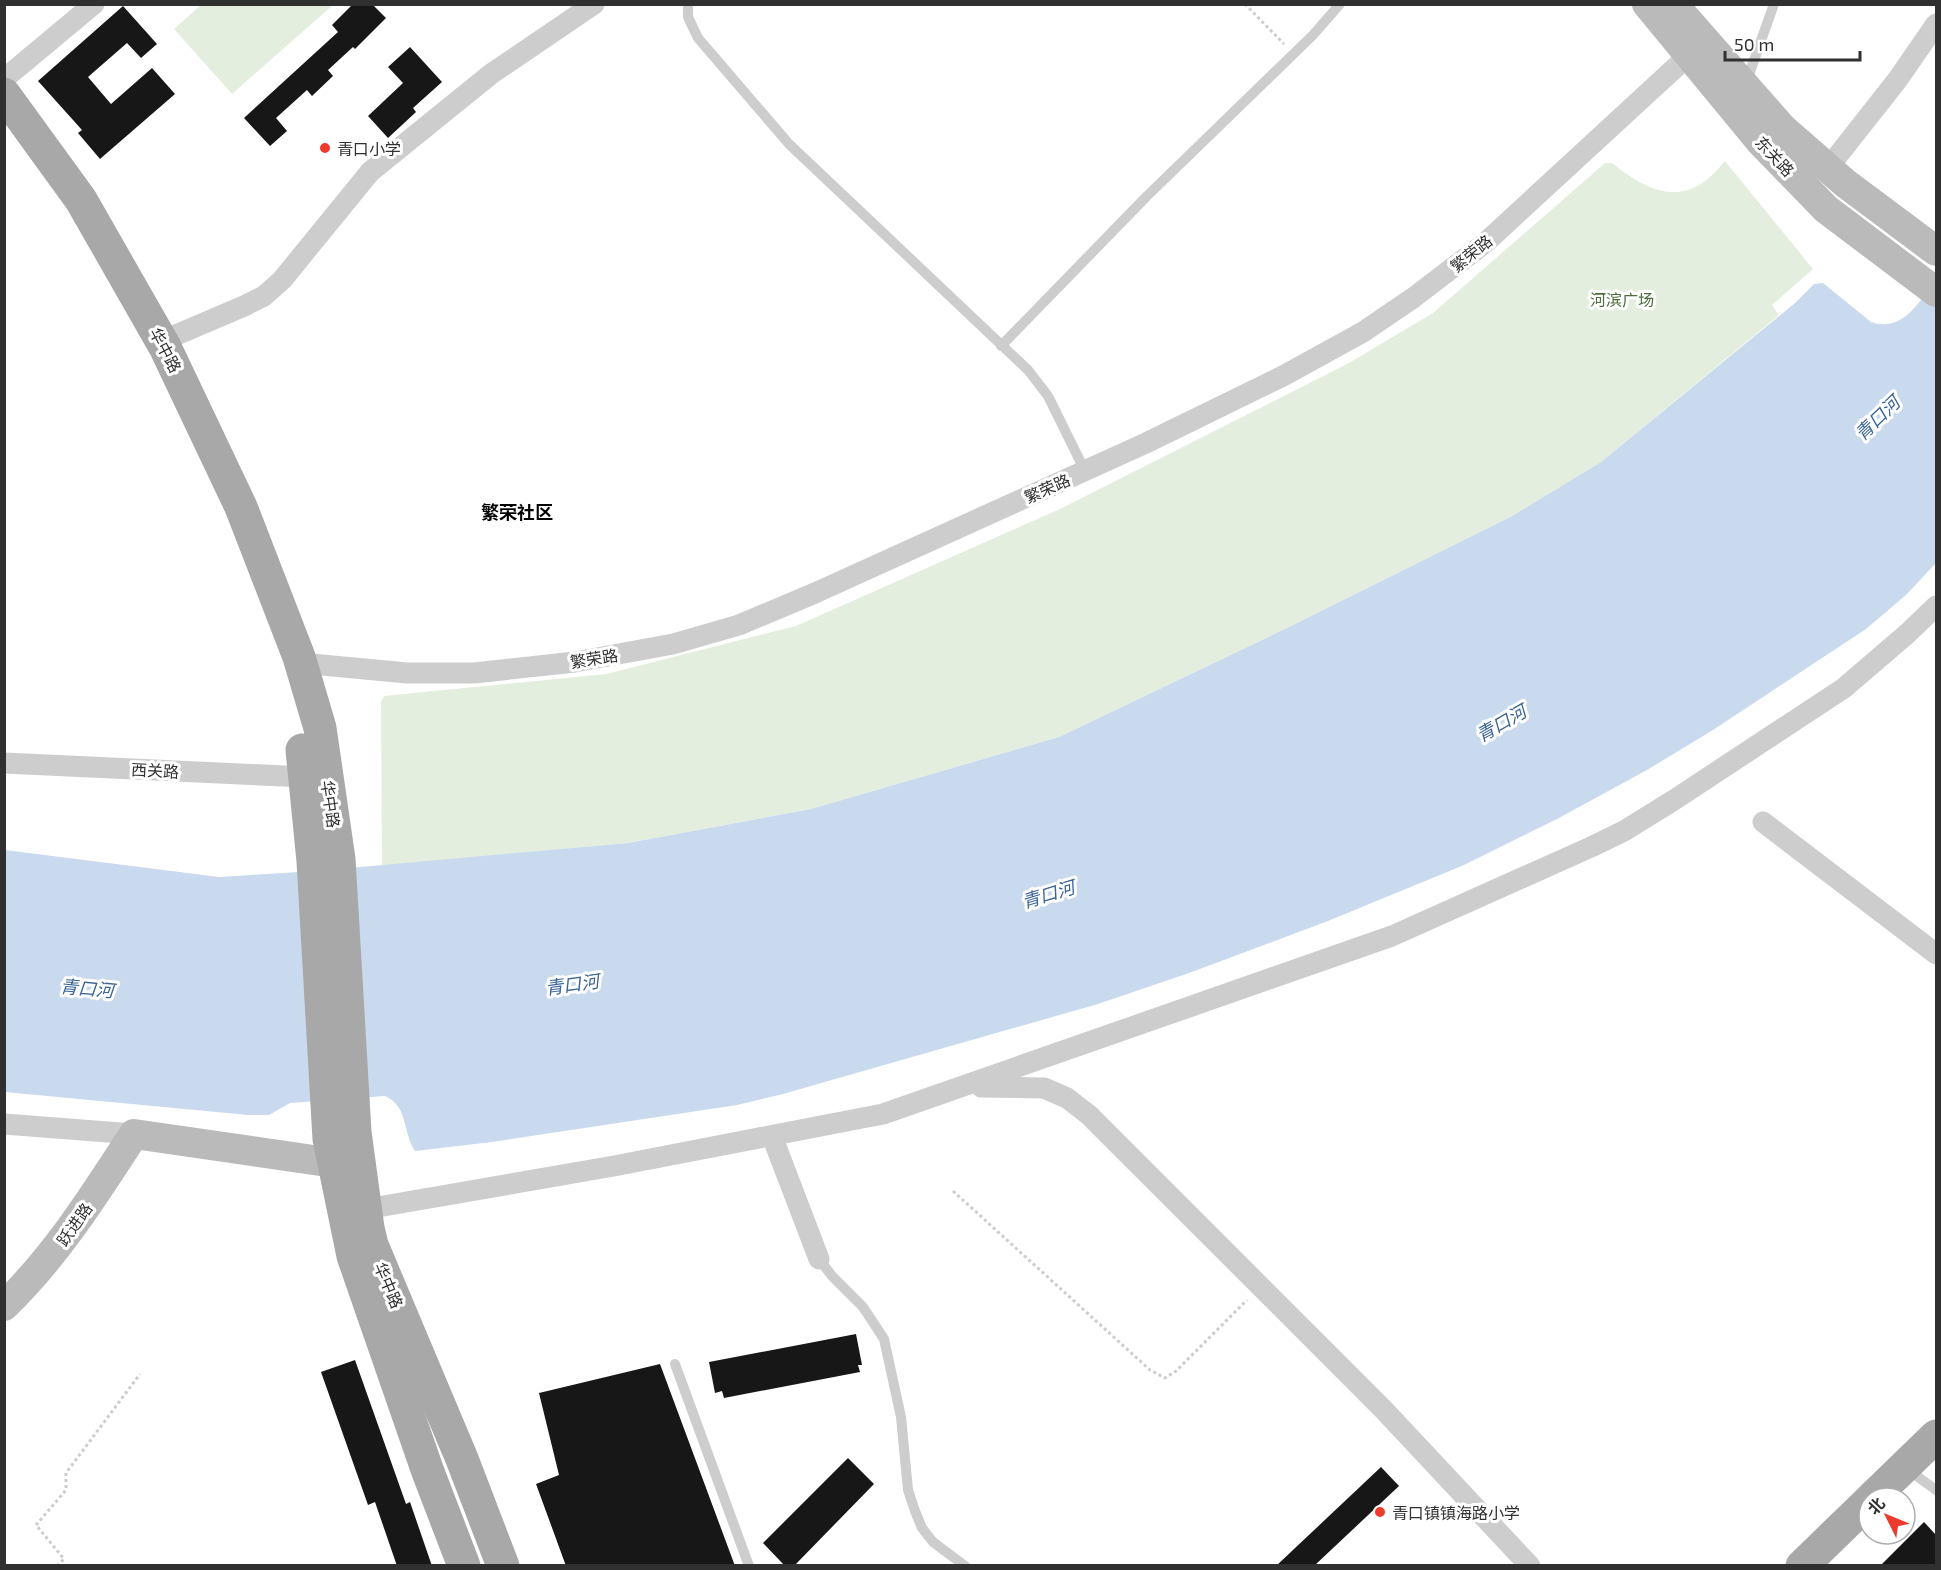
<svg xmlns="http://www.w3.org/2000/svg" width="1941" height="1570" font-family="'Exo 2','Noto Sans SC',sans-serif">
<style>
.green{fill:#e4eede}
.water{fill:#c9daee}
.building{fill:#171717}
.lines{fill:none;stroke-linecap:round;stroke-linejoin:round}
.path{stroke:#cdcdcd;stroke-width:3;stroke-dasharray:3 3;stroke-linecap:butt}
.lane{stroke:#cdcdcd;stroke-width:10}
.street{stroke:#cdcdcd;stroke-width:21}
.secondary{stroke:#bababa;stroke-width:30}
.primary{stroke:#a8a8a8;stroke-width:33}
.poi-dot{fill:#ed3c2d;stroke:#fff;stroke-width:2}
.labels{text-anchor:middle;dominant-baseline:central;stroke-width:6;stroke-linejoin:round;paint-order:stroke}
.poi-label{font-size:16px;fill:#303030;stroke:#fff;text-anchor:start}
.street-label{font-size:16px;fill:#303030;stroke:#fff}
.park-label{font-size:16px;fill:#4b6e3b;stroke:#fff}
.water-label{font-size:18px;font-style:italic;fill:#3a6497;stroke:#fff}
.neighbourhood-label{font-size:18px;font-weight:bold;fill:#000;stroke:#fff}
</style>
<rect width="100%" height="100%" fill="#fff"/>
<g class="green">
<path d="M202,4H333V5L232,94L174,29Z"/>
<path d="M1725,161L1813,269L1772,305L1779,315L1601,462L1512,516L1289,627L1059,737L811,809L628,843L382,866L381,702L384,696L606,674L796,626L1060,509L1349,363L1433,313L1605,163H1612C1637,183 1669,204 1701,184C1710,178 1718,169 1725,161Z"/>
</g>
<path class="water" d="M1936,279V563L1906,595L1866,629L1713,730L1647,770L1557,819L1464,865L1328,921L1189,973L1098,1004L783,1094L737,1105L492,1142L415,1151C402,1131 409,1107 385,1096L290,1103L269,1115H248L5,1092V850L219,877L316,871L628,843L811,809L1059,737L1289,627L1512,516L1601,462L1795,303L1814,284L1823,283L1871,322C1903,333 1920,301 1936,279Z"/>
<g class="building">
<path d="M353,4H372L386,18L355,49L353,47L328,70L333,76L312,96L307,90L276,118L287,131L270,146L244,118L338,32L332,25Z"/>
<path d="M123,6L157,44L141,58L127,43L88,77L111,104L152,68L175,94L100,159L78,133L82,130L38,81Z"/>
<path d="M410,47L442,82L413,108L416,112L388,138L368,116L403,83L388,67Z"/>
<path d="M856,1334L862,1365H858L860,1372L724,1398L722,1391L715,1393L709,1362Z"/>
<path d="M355,1360L406,1504L410,1502L432,1566H397L375,1502L368,1505L321,1372Z"/>
<path d="M660,1364L735,1566H566L536,1484L559,1475L539,1393Z"/>
<path d="M848,1458L874,1484L794,1566H785L763,1543Z"/>
<path d="M1381,1467L1399,1486L1314,1566H1276Z"/>
<path d="M1924,1522L1936,1535V1566H1880Z"/>
</g>
<g class="lines">
<g class="path">
<path d="M1245,4L1284,44"/>
<path d="M953,1191L1150,1370L1165,1378L1176,1371L1247,1300"/>
<path d="M57,1566L64,1559L36,1525L66,1490V1473L140,1374"/>
</g>
<g class="lane">
<path d="M688,4V17L698,38L789,144L1028,370L1048,396L1085,471"/>
<path d="M1746,83L1774,4"/>
<path d="M1001,346L1147,196L1313,35L1340,4"/>
<path d="M819,1259L832,1276L863,1307L884,1339L901,1417L908,1490L915,1511L922,1528L933,1542L965,1566"/>
<path d="M675,1364L749,1566"/>
<path d="M1918,1477L1936,1490"/>
</g>
<g class="street">
<path d="M4,79L94,4"/>
<path d="M1828,168L1898,79L1936,24"/>
<path d="M162,341L244,306L264,296L282,280L370,172L491,74L594,4"/>
<path d="M301,663L407,673H474L575,662L673,644L739,625L815,593L1146,443L1283,376L1363,332L1413,298L1485,243L1689,55"/>
<path d="M4,763L305,777"/>
<path d="M1763,822L1936,954"/>
<path d="M981,1087L1044,1088L1067,1098L1089,1115L1383,1409L1530,1566"/>
<path d="M4,1124L134,1134"/>
<path d="M772,1136L819,1259"/>
<path d="M366,1209L614,1166L883,1114L1392,936L1591,847L1624,831L1674,800L1844,688L1908,633L1936,606"/>
</g>
<g class="secondary">
<path d="M1647,4L1760,141L1826,209L1936,292"/>
<path d="M1673,4L1782,128L1845,183L1936,251"/>
<path d="M4,1306C57,1255 94,1195 134,1134L334,1163"/>
</g>
<g class="primary">
<path d="M4,94L81,200L165,347L241,507L299,657L320,728L339,859L355,1132L368,1228L372,1245L462,1459L503,1566"/>
<path d="M302,750L313,861L329,1139L353,1256L428,1472L464,1566"/>
<path d="M1872,1498L1936,1436"/>
<path d="M1802,1566L1869,1501"/>
</g>
</g>
<g class="poi-dot">
<circle cx="325" cy="148" r="6"/>
<circle cx="1380" cy="1512" r="6"/>
</g>
<g class="labels">
<g class="poi-label">
<text x="337" y="148">青口小学</text>
<text x="1392" y="1512">青口镇镇海路小学</text>
</g>
<g class="street-label">
<text transform="translate(1775 156) rotate(47)">东关路</text>
<text transform="translate(1471 253) rotate(-39)">繁荣路</text>
<text transform="translate(166 350) rotate(62)">华中路</text>
<text transform="translate(1047 488) rotate(-24)">繁荣路</text>
<text transform="translate(594 658) rotate(-9)">繁荣路</text>
<text transform="translate(155 770) rotate(3)">西关路</text>
<text transform="translate(331 804) rotate(82)">华中路</text>
<text transform="translate(74 1224) rotate(-55)">跃进路</text>
<text transform="translate(389 1285) rotate(67)">华中路</text>
</g>
<g class="park-label">
<text x="1622" y="299">河滨广场</text>
</g>
<g class="water-label">
<text transform="translate(1877 418) rotate(-44)">青口河</text>
<text transform="translate(1501 723) rotate(-30)">青口河</text>
<text transform="translate(1048 894) rotate(-17)">青口河</text>
<text transform="translate(572 984) rotate(-8)">青口河</text>
<text transform="translate(87 988) rotate(5)">青口河</text>
</g>
<g class="neighbourhood-label">
<text x="517" y="512">繁荣社区</text>
</g>
</g>
<rect width="1941" height="1570" fill="none" stroke="#303030" stroke-width="12"/>
<g transform="translate(1887 1516) rotate(313)"><circle r="28" fill="#ffffff" stroke="#acacac" stroke-width="1.5"/>
<path d="M0-4.5L10 22L0 15L-10 22Z" fill="#ed3c2d"/>
<text y="-9" font-size="16" font-weight="bold" text-anchor="middle" fill="#303030">北</text>
</g>
<path d="M1725 51v9h135v-9" fill="none" stroke="#303030" stroke-width="3"/>
<text x="1734" y="51" font-size="18" fill="#303030" stroke="#ffffff" stroke-width="4.5" paint-order="stroke">50 m</text>
</svg>
